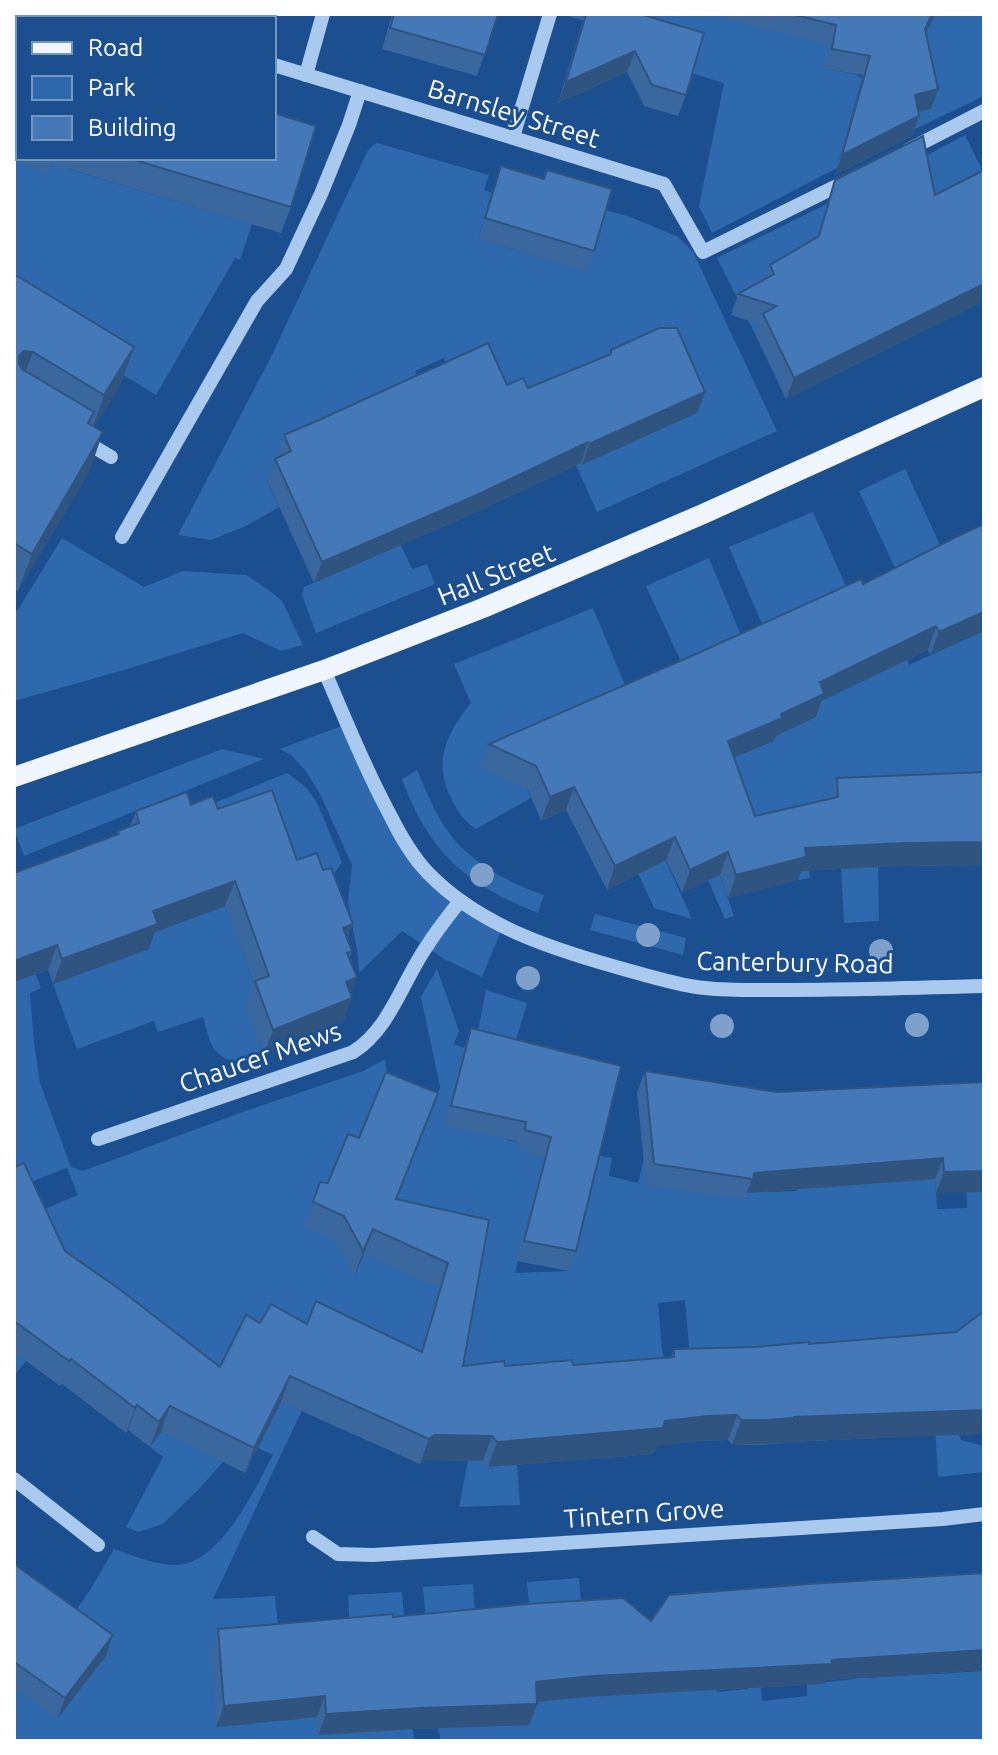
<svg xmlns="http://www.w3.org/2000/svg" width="998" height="1755" font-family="Ubuntu,sans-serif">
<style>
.green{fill:#2e69ad;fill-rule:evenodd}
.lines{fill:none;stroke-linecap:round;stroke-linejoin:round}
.minor{stroke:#a9c9ee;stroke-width:14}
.major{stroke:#f0f6ff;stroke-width:20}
.tree{fill:#7ea0ca}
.wall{fill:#3a679d}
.shaded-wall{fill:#305480}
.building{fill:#4478b7;stroke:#305480;stroke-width:2}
.labels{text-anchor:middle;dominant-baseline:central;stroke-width:6;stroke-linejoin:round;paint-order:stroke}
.street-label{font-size:26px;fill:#fff;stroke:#1b4f8f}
</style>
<rect width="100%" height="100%" fill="#1b4f8f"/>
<g class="green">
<path d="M561,14H754L829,45L825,69L854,74L862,78L837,168L712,233L699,206L724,83L691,73L630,34Z"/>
<path d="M908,14H984V96L911,131Z"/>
<path d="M965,135L984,174L981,222L895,172Z"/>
<path d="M377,143L489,175L484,190L492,193L478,239L586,271L605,210L628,216L678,237L693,252L777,431L597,512L557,423L452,377L444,358L415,371L424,391L267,480L279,507L246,526L211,540L178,535L271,357L367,152L372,146Z"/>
<path d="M14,153L18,158L47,173L55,158L68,169L252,224L240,260L235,258L156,395L14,308Z"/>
<path d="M827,204L846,243L770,328L755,334L717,258Z"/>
<path d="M905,469L947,560L902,583L859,491Z"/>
<path d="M813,512L853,602L769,640L729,547Z"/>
<path d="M62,538L144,587L183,571L246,575L270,591L282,601L303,645L281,651L243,633L124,670L14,701V613L19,608Z"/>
<path d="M401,545L412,569L427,564L435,584L316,633L302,595L304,587Z"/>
<path d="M709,558L747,650L811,706L907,660L909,665L984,631V780L932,798L935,866L808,863L810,878L798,880L787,830L710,847L734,916L725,919L688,834L660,848L692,919L654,908L602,795L511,782L526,787L531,798L476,829C465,822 457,811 452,800C432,762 446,734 471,703L454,664L593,608L632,702L688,677L646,586Z"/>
<path d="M347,724L414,856L503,926L482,977L444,959L402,931L359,973L358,956L348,902L352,865L321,796L306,771L291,755L280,749Z"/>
<path d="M222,749L264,759L24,856L14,829Z"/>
<path d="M417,770C425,789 433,808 444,826C467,861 506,882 544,895L538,913C467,885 428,852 402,779Z"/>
<path d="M287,773L307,788L317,803L342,862L322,893L178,818Z"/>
<path d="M878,867L879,921L844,923L841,868Z"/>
<path d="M226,906L260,1000L246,1006L264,1055C249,1066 224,1065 213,1047C208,1039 206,1026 203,1017L158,1032L154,1021L77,1049L53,984L149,949L144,936Z"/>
<path d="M595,914L686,938L683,955L590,930Z"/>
<path d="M14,918L41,988L30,993L34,1043L40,1083L71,1167L83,1171L237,1114L363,1071L385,1059L387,1075L382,1236L440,1087L421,997L437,969L459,1031L454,1044L464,1048L507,1140L612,1158L609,1176L638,1183L659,1097L757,1111L768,1192L797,1191L798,1180L935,1175L937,1209L967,1208L966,1111H984V1329L954,1423L961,1440L984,1446V1472L938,1477L935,1426L816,1367L820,1441H813V1435L705,1374L709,1441L697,1440L685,1300L658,1303L662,1350L670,1382L483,1461L517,1464L520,1505L459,1507L468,1461L447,1460L305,1404L213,1599L275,1596L280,1643L217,1727L298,1719L350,1637L348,1595L402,1592L414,1741H14V1688L65,1626L90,1590L114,1549C133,1555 154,1565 174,1565C220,1566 254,1490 273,1455L258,1448L285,1393L200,1488L163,1524L139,1532L126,1527L163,1457L150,1447L174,1414L26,1361L14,1376V1343L28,1216L78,1195L67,1168L14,1188ZM523,1238L569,1271L515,1273Z"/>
<path d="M486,990L527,1003L510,1060L474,1051Z"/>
<path d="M579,1578L582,1621L716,1682L717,1692L748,1689L743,1616H754L762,1701L807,1696V1684L856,1679L850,1608L860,1609L866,1678L984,1671V1741H441L433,1708L479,1698L482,1726L529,1725L531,1630L527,1582Z"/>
<path d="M473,1584L476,1629L427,1634L423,1587Z"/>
</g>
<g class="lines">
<g class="minor">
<path d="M105,14L118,18"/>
<path d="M274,65L664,184L703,252L847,181"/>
<path d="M306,75L323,14"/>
<path d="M513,137L550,14"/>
<path d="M908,150L984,111"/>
<path d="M84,441L111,457"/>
<path d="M122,537L257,301L286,269L321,194L349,125L360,91"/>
<path d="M324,670C345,718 364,767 389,813C400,835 412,857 429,874C483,929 561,952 634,972C657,978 681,986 705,988C731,991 758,990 784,990C851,990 917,988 984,986"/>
<path d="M98,1139L353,1052C390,1029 403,980 427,946C437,930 449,915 460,901"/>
<path d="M14,1479L98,1545"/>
<path d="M313,1537L338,1554L373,1555L943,1519L984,1514"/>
</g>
<path class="major" d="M14,777L324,670L483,608L703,514L984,387"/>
</g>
<g class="tree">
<circle cx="482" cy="875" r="12"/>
<circle cx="648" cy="935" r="12"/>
<circle cx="881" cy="951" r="12"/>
<circle cx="528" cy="978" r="12"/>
<circle cx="917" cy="1025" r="12"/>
<circle cx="722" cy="1026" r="12"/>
</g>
<g class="wall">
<path d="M392,14H498L477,76L382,49Z"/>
<path d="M585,14H640L686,95L678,116L644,106L627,72L558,103Z"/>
<path d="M723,14H936L926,33L931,109L918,112L919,116L912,136L835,175L863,75L824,69L829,45L725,19Z"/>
<path d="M14,20L18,21V158H274L291,207L281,233L52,164L47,174L14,160Z"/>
<path d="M501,166L544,179L547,170L594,251L587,272L478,239Z"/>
<path d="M984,170V301L786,399L755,334L759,324L731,315L738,294L765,279L770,265L817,238L828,201L835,180L935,195Z"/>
<path d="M14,274L134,347L120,385L94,427L90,470L18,591L14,589Z"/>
<path d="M611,350L697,413L582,465L581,463L472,514L314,583L267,480L275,459L277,458L276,456L284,435L507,385L528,388L609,355Z"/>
<path d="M984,524V631L930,655L928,650L822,700L816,717L776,736L774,741L734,758L755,816L829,799L837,778L984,771V865L898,866L801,871L798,880L728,898L720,875L682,893L666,860L607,890L566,810L541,821L528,790L480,767L489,744L863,584Z"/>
<path d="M191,805L218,809L297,860L323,870L353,924L347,939L352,951L349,960L350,994L343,1023L264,1055L245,1006L254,983L225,906L155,932L149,949L53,984L48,970L14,982L116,835L118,831L130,826L136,811Z"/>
<path d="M471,1028L621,1066L576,1251L569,1271L516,1261L544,1157L517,1150L519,1142L444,1126L464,1048Z"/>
<path d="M645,1071L777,1092L984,1082L936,1193L935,1179L747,1193L745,1200L646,1185L637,1092Z"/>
<path d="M438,1093L396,1199L489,1220L463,1366L573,1365L671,1357L674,1349L809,1344L956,1332L984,1311V1430L978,1434L785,1442V1443L759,1445H732L728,1440L699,1441L657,1446L654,1454L488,1467L483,1461L425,1460L420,1464L281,1402L245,1473L161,1431L150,1447L128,1430L126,1433L62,1384L60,1386L14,1352V1167L65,1251L220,1367L260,1323L307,1324L420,1351L439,1288L364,1254L354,1277L335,1241L304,1227L320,1182L328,1183L359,1138Z"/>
<path d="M14,1564L106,1656L57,1719L14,1688Z"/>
<path d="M984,1573V1670L826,1680L824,1684L586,1697L537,1702L529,1725L414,1729L318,1735L317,1717L216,1727L210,1650L218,1629L393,1617L651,1621Z"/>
</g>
<g class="shaded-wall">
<path d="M932,14H936L918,48L925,29Z"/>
<path d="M635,51L627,72L558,103L566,82Z"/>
<path d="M938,89L931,109L908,114L915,95Z"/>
<path d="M919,116L912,136L835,175L842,155Z"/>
<path d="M984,284V301L786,399L794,378Z"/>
<path d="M134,347L120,385L91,433L104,395Z"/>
<path d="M24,351L33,352L19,389V356Z"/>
<path d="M705,392L697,413L582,465L589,444Z"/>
<path d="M103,432L90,470L18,591L32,554Z"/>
<path d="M588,442L581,463L472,514L314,583L322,562Z"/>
<path d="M984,612V631L930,655L939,632Z"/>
<path d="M936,626L928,650L822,700L816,717L776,736L774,741L720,764L728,741L781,714L820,682Z"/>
<path d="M574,787L566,810L541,821L550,797Z"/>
<path d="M675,837L666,860L607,890L615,866Z"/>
<path d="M984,842V865L898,866L801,871L798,880L728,898L736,875L805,848L906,843Z"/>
<path d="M728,852L720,875L682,893L690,870Z"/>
<path d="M235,881L225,906L155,932L149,949L53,984L62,959L153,911Z"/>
<path d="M353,924L343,950V928Z"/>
<path d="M57,945L48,970L14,982V961Z"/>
<path d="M357,977L349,999L352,998L343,1023L264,1055L273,1030L346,982Z"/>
<path d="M438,1093L429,1118L386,1224L396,1199Z"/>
<path d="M943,1158L935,1179L747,1193L754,1173Z"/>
<path d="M984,1171V1192L936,1193L944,1172Z"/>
<path d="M373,1229L364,1254L354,1277L363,1251Z"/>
<path d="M290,1376L281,1402L245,1473L254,1448Z"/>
<path d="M137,1405L128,1430L126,1433L135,1408Z"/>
<path d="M170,1406L161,1431L150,1447L159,1422Z"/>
<path d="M984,1410V1430L978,1434L785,1442L794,1417Z"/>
<path d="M737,1415L728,1440L699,1441L657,1446L654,1454L488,1467L497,1442L708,1416Z"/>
<path d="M794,1418L785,1443L732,1445L741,1420Z"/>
<path d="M434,1435L492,1436L483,1461L425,1460L420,1464L429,1439Z"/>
<path d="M113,1635L106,1656L57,1719L65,1698Z"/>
<path d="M984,1650V1670L826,1680L824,1684L586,1697L528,1703L536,1682L593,1676Z"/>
<path d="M325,1696L317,1717L216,1727L224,1706Z"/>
<path d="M537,1704L529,1725L414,1729L318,1735L326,1714L422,1708Z"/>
</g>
<g class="building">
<path d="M394,14H498L485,55L390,28Z"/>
<path d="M586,14H640L704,33L686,95L652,85L635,51L566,82Z"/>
<path d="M791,14H932L925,29L938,89L915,95L919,116L842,155L870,56L832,49L836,25Z"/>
<path d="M14,20L18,21V133L14,131Z"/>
<path d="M274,113L316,126L291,207L128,158H274Z"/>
<path d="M923,136L935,195L984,170V284L794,378L763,314L776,306L738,294L774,274L770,265L819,236L835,180Z"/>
<path d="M501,166L544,179L547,170L612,189L594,251L485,218Z"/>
<path d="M14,274L134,347L104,395L33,352L24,351L19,356V364L22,369L94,412L88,423L103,432L32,554L14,543Z"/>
<path d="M659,328H677L705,392L589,444L588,442L479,494L322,562L275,459L291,451L284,435L319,420L488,343L507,385L523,378L528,388L611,354V350Z"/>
<path d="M984,524V612L939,632L936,626L820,682L824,694L781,714L782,718L728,741L755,816L838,797L837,778L984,772V842L906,843L805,848L806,857L736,875L728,852L690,870L675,837L615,866L574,787L550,797L536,766L489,744L696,654L861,579L863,584L956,537Z"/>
<path d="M272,790L297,860L317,853L323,870L331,868L353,924L343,928L352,951L347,953L357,977L346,982L352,998L273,1030L255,981L269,976L235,881L153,911L158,924L62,959L57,945L14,961V873L119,834L118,831L139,823L136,811L187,792L191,805L213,796L218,809Z"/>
<path d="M471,1028L621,1066L576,1251L524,1241L551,1137L525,1130L526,1122L451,1106Z"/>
<path d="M645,1071L777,1092L984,1082V1171L944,1172L943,1158L754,1173L753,1179L654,1164Z"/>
<path d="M386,1072L438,1093L396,1199L489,1220L463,1366L504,1361L505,1366L572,1360L573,1365L674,1357V1349L755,1347L809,1342V1344L956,1332L984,1311V1410L794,1417V1418L768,1420H741L737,1415L708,1416L665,1421L663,1428L497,1442L492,1436L434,1435L429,1439L290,1376L254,1448L170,1406L159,1422L137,1405L135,1408L71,1359L69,1361L14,1321V1167L24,1163L65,1251L122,1291L220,1367L246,1315L260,1323L271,1304L307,1324L316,1301L422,1352L448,1263L373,1229L363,1251L344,1216L313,1202L320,1182L328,1183L348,1134L359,1138Z"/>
<path d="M14,1564L113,1635L65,1698L14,1662Z"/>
<path d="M984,1573V1650L832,1660V1664L593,1676L536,1682L537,1704L422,1708L326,1714L325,1696L224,1706L218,1629L393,1614V1617L527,1604L623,1598L651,1621L669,1595L808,1584Z"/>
</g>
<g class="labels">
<g class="street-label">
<text transform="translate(514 113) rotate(17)">Barnsley Street</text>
<text transform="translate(496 574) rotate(-22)">Hall Street</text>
<text transform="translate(795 962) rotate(1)">Canterbury Road</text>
<text transform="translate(260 1057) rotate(-19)">Chaucer Mews</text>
<text transform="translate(644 1513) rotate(-4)">Tintern Grove</text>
</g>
</g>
<rect width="998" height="1755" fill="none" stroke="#ffffff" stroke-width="32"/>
<rect x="16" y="16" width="260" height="144" fill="#1b4f8f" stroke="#7695bc" stroke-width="2"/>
<rect x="32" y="42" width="40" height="12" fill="#f0f6ff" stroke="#7695bc" stroke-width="2"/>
<text x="88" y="56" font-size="24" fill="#ffffff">Road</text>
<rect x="32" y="76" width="40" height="24" fill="#2e69ad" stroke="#7695bc" stroke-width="2"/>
<text x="88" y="96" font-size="24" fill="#ffffff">Park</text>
<rect x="32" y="116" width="40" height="24" fill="#4478b7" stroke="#7695bc" stroke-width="2"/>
<text x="88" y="136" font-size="24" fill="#ffffff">Building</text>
</svg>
